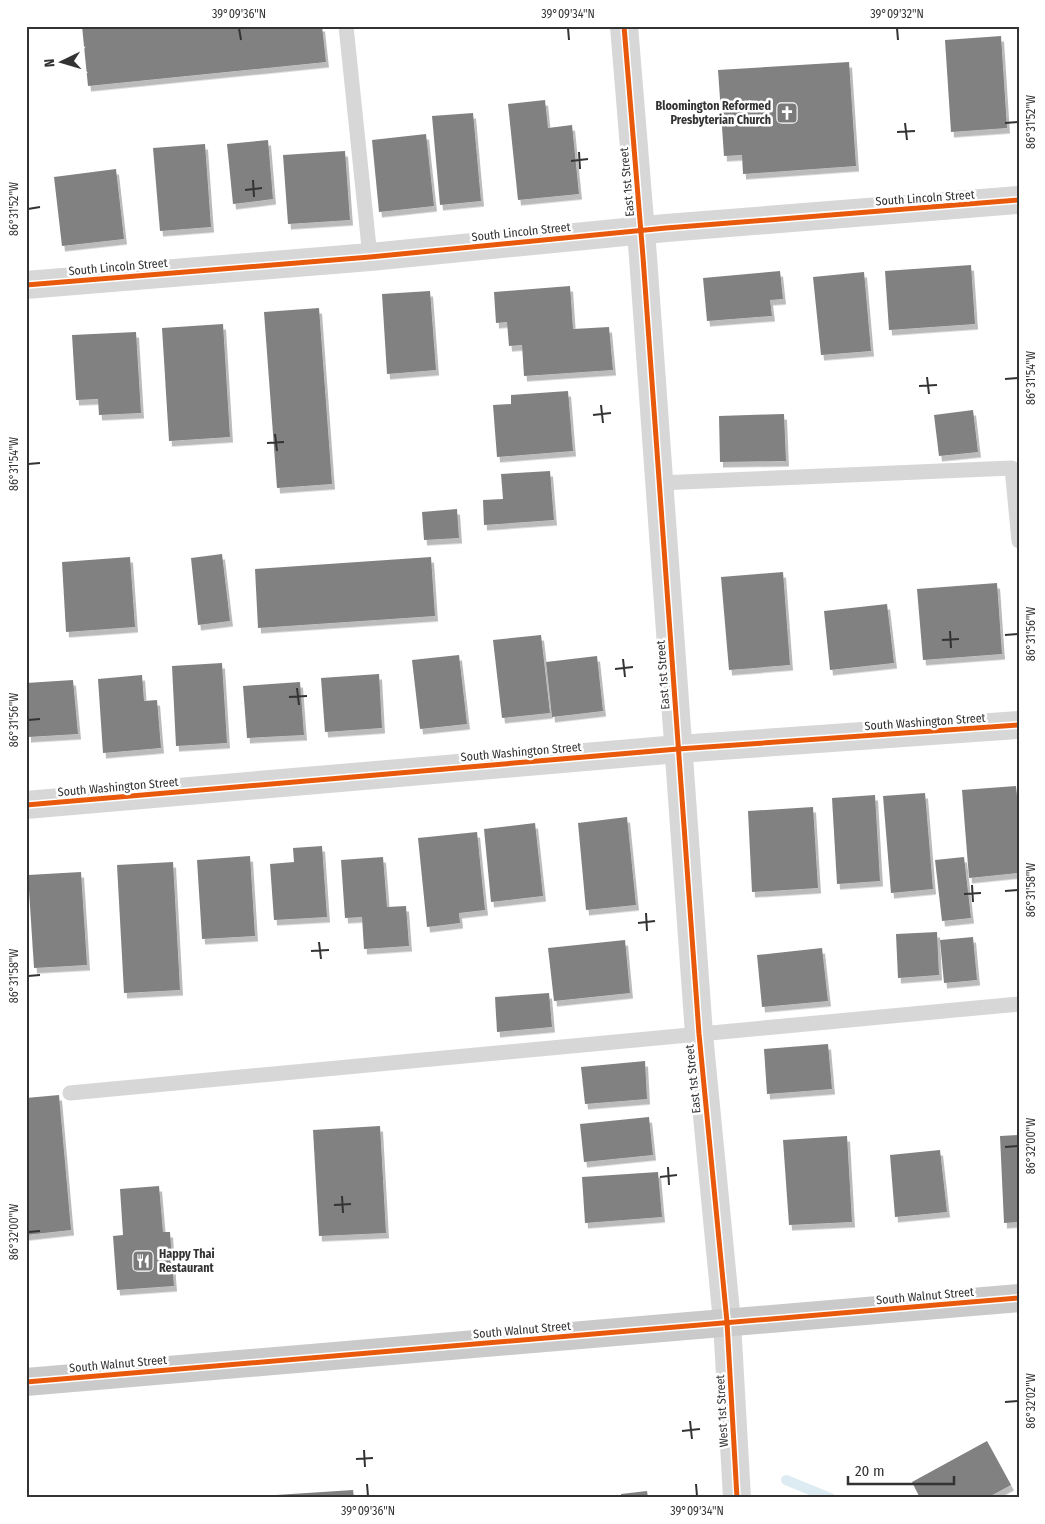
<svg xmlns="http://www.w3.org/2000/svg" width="1045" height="1524" font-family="'Fira Sans Condensed',sans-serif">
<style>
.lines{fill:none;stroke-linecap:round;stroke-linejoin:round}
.stream{stroke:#ddebf3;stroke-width:10}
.building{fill:#818181;filter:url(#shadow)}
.service{stroke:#d7d7d7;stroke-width:15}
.minor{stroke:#d7d7d7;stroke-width:28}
.tertiary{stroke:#d7d7d7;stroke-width:28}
.primary{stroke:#cacaca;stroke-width:28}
.cycleway-casing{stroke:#fff;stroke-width:8}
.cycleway{stroke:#e8590c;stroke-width:5}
.ticks{fill:none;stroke:#333;stroke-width:2}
.labels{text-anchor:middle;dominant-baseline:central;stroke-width:5;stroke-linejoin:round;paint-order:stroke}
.poi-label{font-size:12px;font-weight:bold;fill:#333;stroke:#fff;text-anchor:end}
.street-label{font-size:12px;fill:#333;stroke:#fff}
.neatline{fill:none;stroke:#333;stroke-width:2}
.ticks-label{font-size:12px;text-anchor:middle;fill:#333}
</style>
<defs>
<filter id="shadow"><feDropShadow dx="3" dy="5.5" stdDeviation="0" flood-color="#0004"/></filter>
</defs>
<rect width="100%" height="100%" fill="#fff"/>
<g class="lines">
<path class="stream" d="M786,1480L830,1498"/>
</g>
<g class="building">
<path d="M82,26H322L326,62L88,86Z"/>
<path d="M1001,36L1007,128L951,132L945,40Z"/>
<path d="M849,62L856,166L743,174L742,155L724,156L718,70Z"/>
<path d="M545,100L548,128L572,125L579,194L518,200L508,104Z"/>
<path d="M473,113L481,201L440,205L432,116Z"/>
<path d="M426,134L434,206L379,212L372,140Z"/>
<path d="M268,140L273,199L233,204L227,144Z"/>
<path d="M205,144L211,227L160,231L153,148Z"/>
<path d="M345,151L350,220L288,224L283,155Z"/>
<path d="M116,169L124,239L62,246L54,177Z"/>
<path d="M971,265L975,324L889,330L885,271Z"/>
<path d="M780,271L783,299L770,300L772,316L707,321L703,278Z"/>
<path d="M864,272L871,351L821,355L813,277Z"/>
<path d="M570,286L573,329L609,327L613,370L524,376L522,345L509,346L507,322L496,323L494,292Z"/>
<path d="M430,291L436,370L387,374L382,294Z"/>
<path d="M319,308L332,484L277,488L264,312Z"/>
<path d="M223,324L230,437L169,441L162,328Z"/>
<path d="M136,332L141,413L99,415L98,399L76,400L72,335Z"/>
<path d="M568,391L573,451L497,457L493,405L511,404V395Z"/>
<path d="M973,410L978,452L939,456L934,415Z"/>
<path d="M784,414L786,461L720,462L719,416Z"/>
<path d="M550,471L554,520L484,525L483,500L503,499L501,474Z"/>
<path d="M457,509L459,538L424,540L422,512Z"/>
<path d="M222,554L230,621L198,625L191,558Z"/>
<path d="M130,557L135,627L66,632L62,562Z"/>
<path d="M431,557L435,616L258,628L255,569Z"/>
<path d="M783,572L790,665L729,670L721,577Z"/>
<path d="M997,583L1002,654L923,660L917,589Z"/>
<path d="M887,604L894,663L830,670L824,611Z"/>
<path d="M541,635L550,713L502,718L493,640Z"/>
<path d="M459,655L467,724L420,729L412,660Z"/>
<path d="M597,656L603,711L552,717L546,662Z"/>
<path d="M222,663L227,743L176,746L172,666Z"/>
<path d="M379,674L382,728L325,732L321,678Z"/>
<path d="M142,675L144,701L157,700L161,748L103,753L98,679Z"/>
<path d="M73,680L78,734L28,737L26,683Z"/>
<path d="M300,682L304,735L247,738L243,686Z"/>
<path d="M1016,786L1019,818V873L969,878L962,790Z"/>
<path d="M925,793L933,889L891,893L883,796Z"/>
<path d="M875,795L880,881L837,884L832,798Z"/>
<path d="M813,807L818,888L752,892L748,811Z"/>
<path d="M627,817L636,905L586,910L578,823Z"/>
<path d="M535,823L543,896L491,902L484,829Z"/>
<path d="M477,832L485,910L459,913L460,923L427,927L418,838Z"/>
<path d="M322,846L327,917L274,920L270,864L294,862L293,848Z"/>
<path d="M250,856L255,936L202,939L197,860Z"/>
<path d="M383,857L387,907L406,906L409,946L364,949L362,917L345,918L341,860Z"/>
<path d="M964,857L971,918L942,921L935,860Z"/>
<path d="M173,862L180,990L124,993L117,865Z"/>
<path d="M81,872L87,965L34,968L28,875Z"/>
<path d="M937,932L939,975L898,978L896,934Z"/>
<path d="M973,937L977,980L944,983L940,940Z"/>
<path d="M625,940L630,993L554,1001L548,948Z"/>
<path d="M822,948L828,1001L762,1007L757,955Z"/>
<path d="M549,993L552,1027L497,1032L495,997Z"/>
<path d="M828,1044L832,1089L767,1094L764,1049Z"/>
<path d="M645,1061L647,1099L585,1104L581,1067Z"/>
<path d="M59,1095L71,1230L26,1235V1098Z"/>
<path d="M649,1117L653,1155L584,1162L580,1124Z"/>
<path d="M380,1126L386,1233L319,1236L313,1130Z"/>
<path d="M1019,1135V1222L1004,1223L1000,1136Z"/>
<path d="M847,1136L852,1222L789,1225L783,1140Z"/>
<path d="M940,1150L947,1212L895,1217L890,1155Z"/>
<path d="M658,1172L662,1217L585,1223L582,1177Z"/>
<path d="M159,1186L163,1232H170L174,1286L117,1290L113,1236L123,1235L120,1189Z"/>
<path d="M987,1441L1011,1485L987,1498H920L912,1482Z"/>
<path d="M353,1490L354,1498H276V1495Z"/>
<path d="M647,1491L648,1498H621V1494Z"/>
</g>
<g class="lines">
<g class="service">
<path d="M346,26L370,257"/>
<path d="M659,483L1012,468L1019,541"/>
<path d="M70,1093L1019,1004"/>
</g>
<g class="minor">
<path d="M624,26L643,257L699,1034L727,1322"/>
<path d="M26,285L370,257L666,228L1019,200"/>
<path d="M26,805L678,749L1019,725"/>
</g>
<path class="tertiary" d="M727,1322L737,1498"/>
<path class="primary" d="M26,1382L1019,1298"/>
<g class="cycleway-casing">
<g id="cycleway">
<path d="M624,26L643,257L699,1034L727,1322L737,1498"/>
<path d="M26,285L370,257L666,228L1019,200"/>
<path d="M26,805L678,749L1019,725"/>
<path d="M26,1382L1019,1298"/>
</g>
</g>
<use href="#cycleway" class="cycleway"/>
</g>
<path class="ticks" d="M239,28L241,40M568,28L569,40M897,28L898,40M905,123L907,140M1005,123L1018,122M897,132L915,131M579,152L580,169M571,161L588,159M253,180L254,197M245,190L262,188M28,209L40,207M927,377L929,394M1005,379L1018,378M919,386L937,385M601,405L603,423M593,415L611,413M275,434L277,451M267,443L284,442M28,464L40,463M950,631L951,648M1005,635L1018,634M942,640L959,639M623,659L625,677M615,669L633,667M297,688L299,705M289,697L307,696M28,720L40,719M972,885L973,902M1005,891L1018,890M964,894L981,893M646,913L647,931M638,923L655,921M319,942L321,959M311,951L329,950M28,976L40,975M1005,1147L1018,1146M668,1167L669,1185M660,1177L677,1175M342,1196L343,1213M334,1205L351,1204M28,1232L40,1231M1005,1402L1018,1401M690,1421L692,1439M682,1431L700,1429M364,1450L365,1467M356,1459L373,1458M367,1484L368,1496M696,1484L697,1496"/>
<defs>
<g id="church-square" transform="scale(1.125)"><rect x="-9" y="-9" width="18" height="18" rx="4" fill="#7a7a7a" stroke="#fff"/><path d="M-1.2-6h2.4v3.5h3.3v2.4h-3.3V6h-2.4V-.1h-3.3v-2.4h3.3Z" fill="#fff"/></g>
<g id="restaurant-square" transform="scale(1.125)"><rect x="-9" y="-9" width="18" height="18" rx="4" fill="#7a7a7a" stroke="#fff"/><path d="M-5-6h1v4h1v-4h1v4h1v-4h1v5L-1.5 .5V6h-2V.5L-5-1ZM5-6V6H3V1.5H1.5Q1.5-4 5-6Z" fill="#fff"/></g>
</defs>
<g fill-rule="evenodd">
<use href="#church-square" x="787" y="113"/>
<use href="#restaurant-square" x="143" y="1261"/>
</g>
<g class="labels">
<g class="poi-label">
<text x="771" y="106">Bloomington Reformed<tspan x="771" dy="14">Presbyterian Church</tspan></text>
<text x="159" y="1254" text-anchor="start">Happy Thai<tspan x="159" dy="14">Restaurant</tspan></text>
</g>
<g class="street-label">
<text transform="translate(627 182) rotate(-95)">East 1st Street</text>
<text transform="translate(925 198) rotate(-4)">South Lincoln Street</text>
<text transform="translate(521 232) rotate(-6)">South Lincoln Street</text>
<text transform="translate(118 267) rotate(-5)">South Lincoln Street</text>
<text transform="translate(663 675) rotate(-94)">East 1st Street</text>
<text transform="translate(925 722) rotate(-4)">South Washington Street</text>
<text transform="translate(521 752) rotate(-5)">South Washington Street</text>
<text transform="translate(118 787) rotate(-5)">South Washington Street</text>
<text transform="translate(693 1079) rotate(-96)">East 1st Street</text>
<text transform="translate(925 1296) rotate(-5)">South Walnut Street</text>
<text transform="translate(522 1330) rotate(-5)">South Walnut Street</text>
<text transform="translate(118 1364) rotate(-5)">South Walnut Street</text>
<text transform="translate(722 1411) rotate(-93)">West 1st Street</text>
</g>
</g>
<rect width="1045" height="1524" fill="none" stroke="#ffffff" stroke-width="55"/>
<g transform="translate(62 62) rotate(265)" stroke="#ffffff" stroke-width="4" paint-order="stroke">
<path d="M0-4L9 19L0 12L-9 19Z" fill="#333333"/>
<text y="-8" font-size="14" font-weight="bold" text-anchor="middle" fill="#333333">N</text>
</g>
<path d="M848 1476v8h106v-8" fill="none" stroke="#333333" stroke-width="2.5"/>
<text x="855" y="1476" font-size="15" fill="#333333" stroke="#ffffff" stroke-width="4" paint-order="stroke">20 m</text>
<rect x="28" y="28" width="990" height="1468" class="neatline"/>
<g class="ticks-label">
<text x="239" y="18">39°09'36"N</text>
<text x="568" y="18">39°09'34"N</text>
<text x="897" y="18">39°09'32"N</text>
<text transform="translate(1031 122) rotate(-90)" y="4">86°31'52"W</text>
<text transform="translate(14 209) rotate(-90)" y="4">86°31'52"W</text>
<text transform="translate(1031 378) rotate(-90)" y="4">86°31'54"W</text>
<text transform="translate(14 464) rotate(-90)" y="4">86°31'54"W</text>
<text transform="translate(1031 634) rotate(-90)" y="4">86°31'56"W</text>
<text transform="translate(14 720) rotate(-90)" y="4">86°31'56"W</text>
<text transform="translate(1031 890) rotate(-90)" y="4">86°31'58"W</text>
<text transform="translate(14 976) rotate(-90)" y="4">86°31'58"W</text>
<text transform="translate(1031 1146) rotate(-90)" y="4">86°32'00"W</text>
<text transform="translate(14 1232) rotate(-90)" y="4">86°32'00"W</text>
<text transform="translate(1031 1401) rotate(-90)" y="4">86°32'02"W</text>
<text x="368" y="1515">39°09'36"N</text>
<text x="697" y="1515">39°09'34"N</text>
</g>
</svg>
